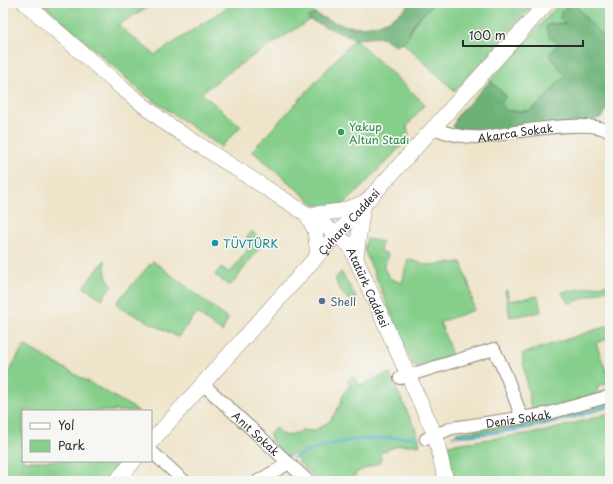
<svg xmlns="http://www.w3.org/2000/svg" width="613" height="484" font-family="'Playpen Sans',sans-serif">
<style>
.green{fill:#85cf8b;stroke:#587d5b}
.forest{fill:#6cb277;stroke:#4c6e51}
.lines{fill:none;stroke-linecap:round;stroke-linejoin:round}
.stream{stroke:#58add4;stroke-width:2.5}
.minor-casing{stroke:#8c887a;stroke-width:14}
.major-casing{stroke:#8c887a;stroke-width:16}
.minor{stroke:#fff;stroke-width:12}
.major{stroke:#fff;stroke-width:15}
.leisure-dot{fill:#2e9e5b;stroke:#f6f6f2;stroke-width:1.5}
.culture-dot{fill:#0f9aa8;stroke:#f6f6f2;stroke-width:1.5}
.service-dot{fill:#5c6f8a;stroke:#f6f6f2;stroke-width:1.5}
.labels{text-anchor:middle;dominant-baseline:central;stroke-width:3.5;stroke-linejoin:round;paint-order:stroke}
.leisure-label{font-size:11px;fill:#27864d;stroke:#f6f6f2;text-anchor:start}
.street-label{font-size:11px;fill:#2b2b2b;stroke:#f6f6f2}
.culture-label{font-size:11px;fill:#0d838f;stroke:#f6f6f2;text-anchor:start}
.service-label{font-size:11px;fill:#4e5e75;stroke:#f6f6f2;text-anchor:start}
</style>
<rect width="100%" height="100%" fill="#f6f6f2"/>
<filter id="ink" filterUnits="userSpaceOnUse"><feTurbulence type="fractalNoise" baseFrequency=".025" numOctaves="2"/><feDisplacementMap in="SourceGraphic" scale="8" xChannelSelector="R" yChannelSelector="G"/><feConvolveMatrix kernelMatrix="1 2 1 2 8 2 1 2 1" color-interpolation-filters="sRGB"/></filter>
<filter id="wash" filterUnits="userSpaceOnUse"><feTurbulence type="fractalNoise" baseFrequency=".012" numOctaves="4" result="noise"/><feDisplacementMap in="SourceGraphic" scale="16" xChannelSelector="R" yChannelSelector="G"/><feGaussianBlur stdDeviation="0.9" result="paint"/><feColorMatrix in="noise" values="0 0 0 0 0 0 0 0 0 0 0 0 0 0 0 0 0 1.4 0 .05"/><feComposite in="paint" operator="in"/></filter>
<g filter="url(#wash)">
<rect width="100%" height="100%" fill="#eee4c9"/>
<g class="green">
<path d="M42,3H155L118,25L155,55L234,3H306L316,14L308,17L310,20L239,65L201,93L241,126L221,147L143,93Z"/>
<path d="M434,3H535L455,91L403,43L410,35L413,25Z"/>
<path d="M560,3H570L565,6L566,23H557L554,39L559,43L549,55L565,75L541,103L529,111H506L501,103L506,96L490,81Z"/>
<path d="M573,3H594L600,9L601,7L598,3H610V42L587,19L575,4Z"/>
<path d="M355,39L425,104L407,126L409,138L348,201C341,208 323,208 314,204L252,151Z"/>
<path d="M253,232L263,243L233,283L228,285L215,275L221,267L230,273L251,245L246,241L249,233Z"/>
<path d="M367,239L382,242L380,251L388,254L384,269L391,279L402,283L408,259L427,265L461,262L470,288L474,310L440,322L452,355L414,367C396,328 381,288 364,249Z"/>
<path d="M105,260L106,276L112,285L102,299L83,287Z"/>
<path d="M153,261L228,319L222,332L197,313L178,337L119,307L117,302Z"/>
<path d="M341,272L357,299L352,301C344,298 335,285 336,277Z"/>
<path d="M610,284V289L568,304L562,292Z"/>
<path d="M507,290L509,301L538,296L541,312L510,317L505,291Z"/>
<path d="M610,325V338L596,343L610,382V389L608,384L599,385L596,394L540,411H534L531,409L522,354Z"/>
<path d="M24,345L139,411H23V461H123L105,481H39L20,471L13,481H3V383Z"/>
<path d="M389,373L418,435L420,445H399L380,453L381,460L379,463L357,472L352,481H318L300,464L294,453L286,458L272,441L269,433L276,428L281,434L288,436L303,430L313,431L329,422L336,412L341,403L342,397L350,385L348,380L354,376L358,384L362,385Z"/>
<path d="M610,400V406L537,425L462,435L455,433L538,421Z"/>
<path d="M610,413V481H513L506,478L484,481H454L447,445L547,431Z"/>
</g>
<g class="forest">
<path d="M411,3H434C428,10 418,17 413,25C407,37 411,40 395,45L382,37L355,39L310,20L308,17L316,14C350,33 383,32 411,3Z"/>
<path d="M570,3L575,4L587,19L610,42V105L602,117L594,120L478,135L457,131L453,127L457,116L490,81L506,96L501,103L506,111H529L541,103L565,75L549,55L559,43L550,38L546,27L550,24L566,23L560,18L561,12Z"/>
</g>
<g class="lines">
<g class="stream">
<path d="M453,436C507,435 559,423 610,406"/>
<path d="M293,458C328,439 374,438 414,437"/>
</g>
</g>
</g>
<g filter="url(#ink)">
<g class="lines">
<g class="minor-casing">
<g id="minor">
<path id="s1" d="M433,128C450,135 465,138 483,137C507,134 594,116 610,133"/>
<path d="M400,378L494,349L506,375L522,418"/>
<path id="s2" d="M204,385L308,481"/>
<path id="s3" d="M426,439L452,428L546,414L610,396"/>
<path d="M151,451L184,481"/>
<path d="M258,481L289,463"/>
</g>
</g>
<g class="major-casing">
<g id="major">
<path id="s4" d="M25,3L123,89L167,124L328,228L350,246L435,435L446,481"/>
<path d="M318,255L315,230L307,215L341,211L363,203"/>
<path d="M356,256L363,206"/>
<path id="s5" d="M151,442L327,245L547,3"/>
<path d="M116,481L134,461"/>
</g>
</g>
<use href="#minor" class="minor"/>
<use href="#major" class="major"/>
</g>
</g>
<circle class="leisure-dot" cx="341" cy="132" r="4"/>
<circle class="culture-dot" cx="215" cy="243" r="4"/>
<circle class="service-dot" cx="322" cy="301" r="4"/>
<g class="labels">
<g class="leisure-label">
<text x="349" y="126">Yakup<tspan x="349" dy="13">Altun Stadı</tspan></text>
</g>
<g class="street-label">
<text stroke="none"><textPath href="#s1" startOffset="84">Akarca Sokak</textPath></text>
<text stroke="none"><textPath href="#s5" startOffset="296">Çuhane Caddesi</textPath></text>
<text stroke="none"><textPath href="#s4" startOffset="452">Atatürk Caddesi</textPath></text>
<text stroke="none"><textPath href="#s3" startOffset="95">Deniz Sokak</textPath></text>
<text stroke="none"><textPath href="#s2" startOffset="71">Anıt Sokak</textPath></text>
</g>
<g class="culture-label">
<text x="223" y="243">TÜVTÜRK</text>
</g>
<g class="service-label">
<text x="330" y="301">Shell</text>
</g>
</g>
<rect width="613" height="484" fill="none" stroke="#f6f6f2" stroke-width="16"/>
<rect x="22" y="410" width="130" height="52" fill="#f6f6f2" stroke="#a5a5a2"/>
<rect x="30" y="423" width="20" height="6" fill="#ffffff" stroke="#a5a5a2"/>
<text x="58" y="430" font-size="12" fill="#2b2b2b">Yol</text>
<rect x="30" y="440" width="20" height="12" fill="#85cf8b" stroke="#a5a5a2"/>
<text x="58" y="450" font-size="12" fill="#2b2b2b">Park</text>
<path d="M463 40v6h120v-6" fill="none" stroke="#2b2b2b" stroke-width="2"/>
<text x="469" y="40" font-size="12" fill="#2b2b2b" stroke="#f6f6f2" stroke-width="3" paint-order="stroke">100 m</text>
</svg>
